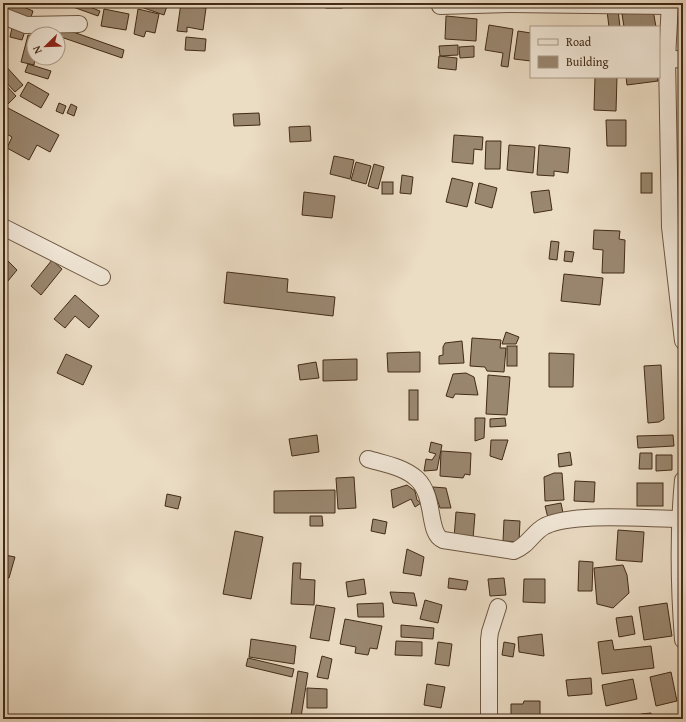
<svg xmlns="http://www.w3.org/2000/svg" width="686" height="722" font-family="'Gentium Book Plus',serif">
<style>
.building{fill:#9a8770;stroke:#432b16}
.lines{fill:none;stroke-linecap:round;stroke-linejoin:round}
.minor-casing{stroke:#6d5742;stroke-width:18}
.minor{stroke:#f2e8d9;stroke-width:16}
</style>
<rect width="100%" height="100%" fill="#ebdcc4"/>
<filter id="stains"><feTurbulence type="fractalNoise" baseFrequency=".005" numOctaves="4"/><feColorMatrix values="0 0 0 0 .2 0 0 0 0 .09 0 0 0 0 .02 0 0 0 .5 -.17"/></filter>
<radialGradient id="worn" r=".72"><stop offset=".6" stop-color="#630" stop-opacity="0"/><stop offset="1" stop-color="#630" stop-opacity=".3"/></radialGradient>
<g class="building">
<path d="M3,3H14L33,11L29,23L3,13Z"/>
<path d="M62,3H88L87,6L100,11L98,16Z"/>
<path d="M140,3H168L164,15L138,6Z"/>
<path d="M181,3H190V6L206,8L203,30L187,27V32L177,31Z"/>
<rect x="326" y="3" width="16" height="5"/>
<path d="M104,9L129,14L126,30L101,26Z"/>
<path d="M138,9L159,14L155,33L146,31L144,37L134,34Z"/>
<path d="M618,10L620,27H609L607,11Z"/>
<path d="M653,10L656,27H624L622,14Z"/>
<path d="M446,16L477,19L476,41L445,39Z"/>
<path d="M489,25L513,29L508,67L501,66L503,53L485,50Z"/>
<path d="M59,27L124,50L122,58L58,36L57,34Z"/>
<path d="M12,28L25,31L22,40L10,37Z"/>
<path d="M518,31L531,33V61L514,59Z"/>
<path d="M28,35L34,36L35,58L34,65L21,62Z"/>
<path d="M186,37L206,39L205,51L185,50Z"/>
<path d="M458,45V55L440,56L439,46Z"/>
<path d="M474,46V57L460,58L459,47Z"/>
<path d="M439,56L457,58L456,70L438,68Z"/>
<path d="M3,63L23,85L15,92L3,79Z"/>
<path d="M28,64L51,71L48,79L25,72Z"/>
<path d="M595,77H617L616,111L594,110Z"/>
<path d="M626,77H657L658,81L627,85Z"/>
<path d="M3,82L16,96L6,106L3,102Z"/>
<path d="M28,82L49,94L41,108L20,96Z"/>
<path d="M59,103L66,106L63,114L56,111Z"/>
<path d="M71,104L77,107L74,116L67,113Z"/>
<path d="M8,108L59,135L50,152L37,145L29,160L7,148L12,137L3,132V118Z"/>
<path d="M259,113L260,125L234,126L233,114Z"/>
<path d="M606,120H626V146H607Z"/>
<path d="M310,126L311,141L290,142L289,127Z"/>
<path d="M454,135L483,137L482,150L474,149L473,164L452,162Z"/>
<path d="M486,141H501L500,169H485Z"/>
<path d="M509,145L535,147L533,173L507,170Z"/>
<path d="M539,145L570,148L568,173L554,171V176L537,175Z"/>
<path d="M334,156L354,160L350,179L330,174Z"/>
<path d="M356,162L371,166L366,184L351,180Z"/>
<path d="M683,163V181L678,164Z"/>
<path d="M374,164L384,167L378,189L368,186Z"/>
<rect x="641" y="173" width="11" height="20"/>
<path d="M402,175L413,177L411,194L400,193Z"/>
<path d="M452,178L473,183L467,207L446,202Z"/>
<rect x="382" y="182" width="11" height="12"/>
<path d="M479,183L497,188L492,208L475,203Z"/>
<path d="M549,190L552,210L534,213L531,192Z"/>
<path d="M304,192L335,196L332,218L302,215Z"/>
<path d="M594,230L620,231L619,239L625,240L624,273H602L603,250L593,249Z"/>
<path d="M551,241L559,242L557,260L549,259Z"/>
<path d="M565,251L574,252L572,262L564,261Z"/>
<path d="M3,256L17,270L3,287Z"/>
<path d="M52,260L62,269L41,295L31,286Z"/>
<path d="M227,272L288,279L287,292L335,297L333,316L224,303Z"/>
<path d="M564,274L603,278L600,305L561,301Z"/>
<path d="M75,295L99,316L89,328L75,316L65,328L54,319Z"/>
<path d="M506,332L519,337L516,344H502Z"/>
<path d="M472,338L501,340L500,348H506L504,372L487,371L485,367L470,366Z"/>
<path d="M462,341L464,363L439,364V356L443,355V347L445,343Z"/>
<rect x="507" y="346" width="10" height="20"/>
<path d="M420,352V372H388L387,353Z"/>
<path d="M549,353L574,354L573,387H549Z"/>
<path d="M66,354L92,366L83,385L57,373Z"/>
<path d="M357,359V380L323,381V360Z"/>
<path d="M316,362L319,378L300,380L298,365Z"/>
<path d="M661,365L664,419L659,422L648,423L644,366Z"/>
<path d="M466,373L474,377L478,395L455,394L453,398L446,396L453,374Z"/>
<path d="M488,375L510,377L507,415L486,414Z"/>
<rect x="409" y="390" width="9" height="30"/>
<path d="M475,418H485L484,438L475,441Z"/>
<path d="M505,418L506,426L490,427V419Z"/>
<path d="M317,435L319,452L292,456L289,439Z"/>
<path d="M673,435L674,446L638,448L637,436Z"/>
<path d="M491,440H508L502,460L490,456Z"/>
<path d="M431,442L442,445L437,470L424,471L426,459L432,460L436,454L429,452Z"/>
<path d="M441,451L471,453L470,475L465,474L463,478L440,476Z"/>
<path d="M570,452L572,465L559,467L558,454Z"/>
<path d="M640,453H652V469H639Z"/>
<path d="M656,455H672V470L656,471Z"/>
<path d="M554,473H562L564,500L545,501L544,477Z"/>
<path d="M354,477L356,508L338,509L336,478Z"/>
<path d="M575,481L595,482L594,502L574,501Z"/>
<rect x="637" y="483" width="26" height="23"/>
<path d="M407,485L415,491L417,500L421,503L415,507L411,499L393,508L391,490Z"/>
<path d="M433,487L446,488L451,508H440Z"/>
<path d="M335,490V513H274V491Z"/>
<path d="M167,494L181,497L178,509L165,506Z"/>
<path d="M561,503L564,518L549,522L545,506Z"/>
<path d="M456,512L475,514L473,539L454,538Z"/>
<path d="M310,516H322L323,526H310Z"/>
<path d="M373,519L387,522L385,534L371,531Z"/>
<path d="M504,520L520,521L519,542L503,541Z"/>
<path d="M618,530L644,532L642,562L616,560Z"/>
<path d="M235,531L263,537L251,599L223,594Z"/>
<path d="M407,549L424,557L421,576L403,573Z"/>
<path d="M5,555L15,557L9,578L3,577V561Z"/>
<path d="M579,561L593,562L592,591H578Z"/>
<path d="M293,563H301L300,579L315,580L314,605L291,604Z"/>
<path d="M623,565L627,575L629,593L613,608L597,604L594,568Z"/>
<path d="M449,578L468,581L466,590L448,588Z"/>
<path d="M504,578L506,595L490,596L488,579Z"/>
<path d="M364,579L366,594L348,597L346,582Z"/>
<path d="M524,579H545V603L523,602Z"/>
<path d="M390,592L414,593L417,606L393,603Z"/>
<path d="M425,600L442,605L438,623L420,619Z"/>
<path d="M383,603L384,617H358L357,604Z"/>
<path d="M667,603L672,636L644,640L639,607Z"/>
<path d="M316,605L335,608L329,641L310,638Z"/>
<path d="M632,616L635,634L619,637L616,618Z"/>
<path d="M345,619L382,626L377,649L370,648L368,655L355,653L356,647L340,644Z"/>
<path d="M401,625L434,628L433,639L401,637Z"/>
<path d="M542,634L544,656L519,652L518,637Z"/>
<path d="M251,639L296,646L294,664L249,657Z"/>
<path d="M612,640L614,650L651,646L654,668L602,674L598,642Z"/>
<path d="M396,641L422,642V656L395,655Z"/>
<path d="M438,642L452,644L449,666L435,664Z"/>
<path d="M504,642L515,644L513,657L502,655Z"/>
<path d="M322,656L332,659L328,679L317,677Z"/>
<path d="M248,658L294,669L292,677L246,666Z"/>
<path d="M298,671L308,673L301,717L291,715Z"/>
<path d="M671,672L677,701L656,706L650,677Z"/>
<path d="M591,678L592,694L568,696L566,680Z"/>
<path d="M633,679L637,699L606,706L602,685Z"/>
<path d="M427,684L445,687L441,708L424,705Z"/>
<path d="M307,688L327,689V708H307Z"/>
<path d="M524,701H540V715H511V704H523Z"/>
<path d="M651,713L652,717L665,715L666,719H642L641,714Z"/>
<path d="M392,715L411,718V719H392Z"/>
</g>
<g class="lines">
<g class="minor-casing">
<g id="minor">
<path d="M670,3L667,58L670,227L683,341"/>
<path d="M440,6L509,4L670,6"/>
<path d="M3,16L26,25L79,24"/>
<path d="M667,58L683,60"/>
<path d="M3,227L102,277"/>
<path d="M368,459C385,464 404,467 417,479C436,497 427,534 443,540L514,551C528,546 533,532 545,526C575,512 646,519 681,519"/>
<path d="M683,480C678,533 679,587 683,640"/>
<path d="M489,719V640L490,632L498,607"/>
</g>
</g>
<use href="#minor" class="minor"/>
</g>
<rect width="686" height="722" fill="none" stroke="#ebdcc4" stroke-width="16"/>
<rect x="4" y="4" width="678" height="714" fill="none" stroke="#432b16" stroke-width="2"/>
<rect x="8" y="8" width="670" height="706" fill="none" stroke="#432b16"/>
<rect x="530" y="26" width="130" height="52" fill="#f2e8d9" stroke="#ac9c8b"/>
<rect x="538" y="39" width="20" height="6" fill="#f2e8d9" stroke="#ac9c8b"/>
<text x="566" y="46" font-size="12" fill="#432b16">Road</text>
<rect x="538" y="56" width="20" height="12" fill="#9a8770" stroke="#ac9c8b"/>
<text x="566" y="66" font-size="12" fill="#432b16">Building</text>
<g transform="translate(46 46) rotate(247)"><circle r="19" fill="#f2e8d9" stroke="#ac9c8b"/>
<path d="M0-3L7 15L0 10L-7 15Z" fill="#8f2418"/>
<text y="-6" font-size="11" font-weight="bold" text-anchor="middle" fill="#432b16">N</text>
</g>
<rect width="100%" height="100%" filter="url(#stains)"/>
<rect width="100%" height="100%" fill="url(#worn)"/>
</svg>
